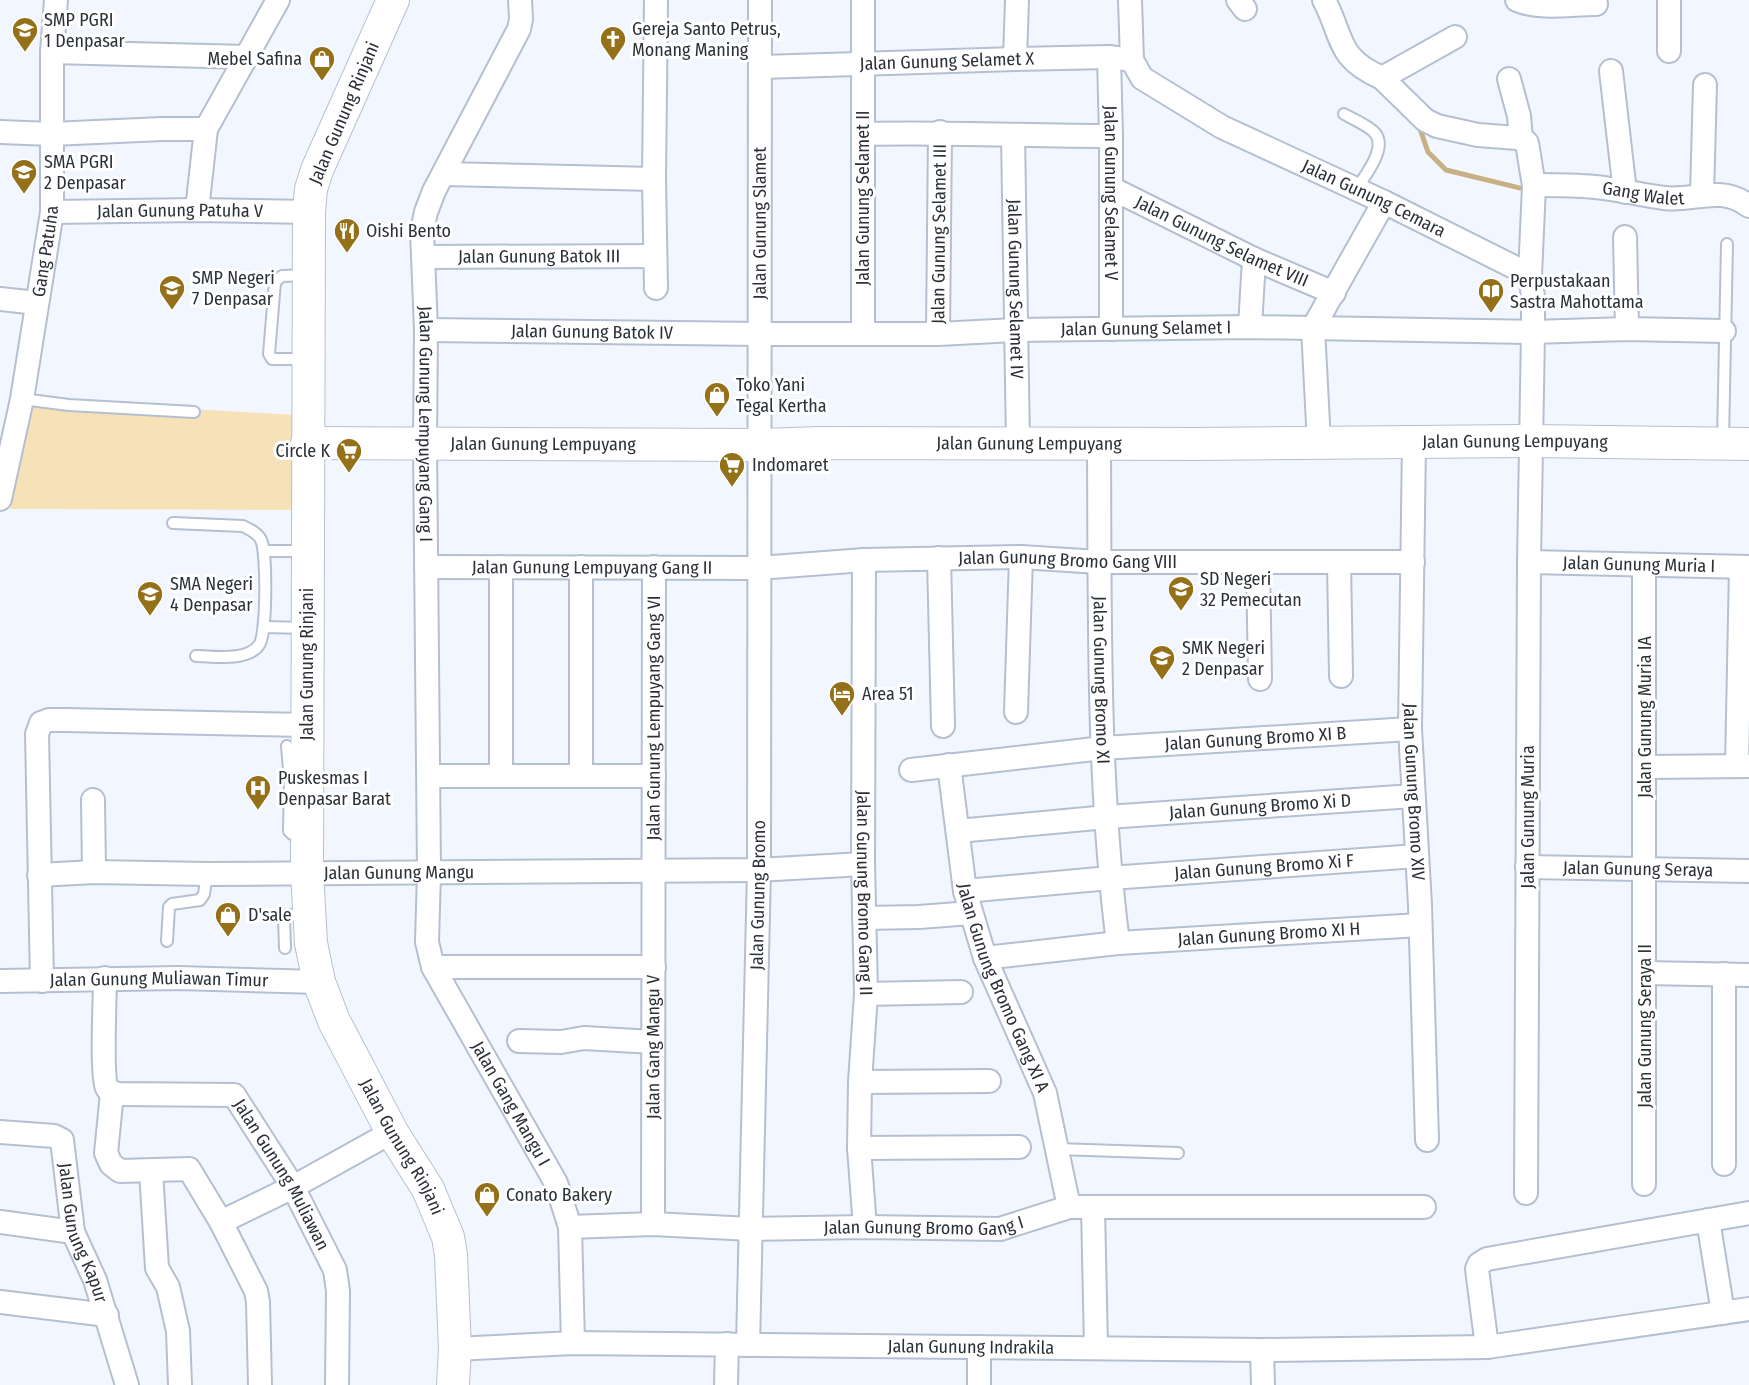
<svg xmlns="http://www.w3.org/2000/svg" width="1749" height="1385" font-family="'Fira Sans Condensed',sans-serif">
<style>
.green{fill:#f7e2b7}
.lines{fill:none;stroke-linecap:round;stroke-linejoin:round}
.stream{stroke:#c6b084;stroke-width:5}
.lane-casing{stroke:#b4c0d1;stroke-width:14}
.street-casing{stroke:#b4c0d1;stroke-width:26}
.secondary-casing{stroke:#b4c0d1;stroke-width:34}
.lane{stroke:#fff;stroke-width:10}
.street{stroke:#fff;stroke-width:22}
.secondary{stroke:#fff;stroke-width:32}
.labels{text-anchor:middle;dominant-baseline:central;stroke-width:6;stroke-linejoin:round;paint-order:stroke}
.poi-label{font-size:18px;fill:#2c3138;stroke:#fff;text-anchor:start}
.street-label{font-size:18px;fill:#2c3138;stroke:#fff}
</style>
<rect width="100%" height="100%" fill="#f2f7ff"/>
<path class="green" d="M30,400L296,415L299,510L10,509Z"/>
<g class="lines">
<path class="stream" d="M1419,126L1428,152L1446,170L1528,190"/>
<g class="lane-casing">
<g id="lane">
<path d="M1344,114C1353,119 1365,124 1373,131C1390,146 1365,175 1356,190"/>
<path d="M306,275L282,276L275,282L269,354L272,359H307"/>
<path d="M22,399L69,405L194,412"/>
<path d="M1723,440L1727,244"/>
<path d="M173,523L243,526C249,529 258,533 261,540C267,552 267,635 259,645C247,662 213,656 196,656"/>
<path d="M264,551H306"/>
<path d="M264,627L306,628"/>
<path d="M287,746L290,781"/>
<path d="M305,834H292L289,831L290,781L306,782"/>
<path d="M167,941L169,907L172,904L200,900L204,894L207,874"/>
<path d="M285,948L284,919L285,916L306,913"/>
<path d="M1057,1149L1178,1153"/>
</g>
</g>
<g class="street-casing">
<g id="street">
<path id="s1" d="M520,0L521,19L519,29L434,191L426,212L422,231L426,330L425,443L429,872L427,942L433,967L556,1183L570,1227L573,1343"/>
<path d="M656,0L654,179L656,288"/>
<path id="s2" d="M1130,0L1132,60L1142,78L1222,127L1384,202L1530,275L1533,296V332L1529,562L1526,1193"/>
<path d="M1238,0L1245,9"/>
<path d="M1324,0C1344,38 1336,58 1382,78"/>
<path d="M1517,0C1540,10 1571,4 1596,4L1595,0"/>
<path d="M1669,0V51"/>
<path d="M1455,37L1382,78L1425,120L1437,126L1478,135L1517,138L1524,140L1527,143L1534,186L1530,275"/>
<path d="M52,52L247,57"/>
<path id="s3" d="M1109,57L1111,136V329"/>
<path d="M1015,59L1017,0"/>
<path id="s4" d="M761,67L1015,59L1109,57L1132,60"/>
<path d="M1611,71L1625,192"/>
<path d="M1509,79L1519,116L1521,139"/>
<path d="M0,132L52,134L162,129H206"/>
<path d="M863,134C946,132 1028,136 1111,136"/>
<path id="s5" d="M1013,135L1018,443"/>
<path d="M444,174L654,179"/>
<path id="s6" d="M1534,185C1554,185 1575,185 1595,187C1618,189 1641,195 1664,198C1694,202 1720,184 1749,206"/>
<path id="s7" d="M1111,188L1254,259L1334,293"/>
<path d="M1702,194L1705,85"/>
<path d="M197,210L206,129L278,0"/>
<path id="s8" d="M52,212L197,210L309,212"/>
<path d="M1625,237L1627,329"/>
<path id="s9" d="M423,257L654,256"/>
<path d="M0,299L37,303"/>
<path d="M1250,327L1254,259"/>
<path id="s10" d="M426,330L760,334H938L1015,330L1250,327L1533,332L1627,329L1724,331"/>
<path d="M863,333V0"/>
<path id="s11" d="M938,334L940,132"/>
<path id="s12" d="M1414,442L1410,729L1420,905L1427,1140"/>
<path d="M1319,443L1313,328L1384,202"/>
<path id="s13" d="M1099,444C1100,610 1097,778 1118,943"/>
<path id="s14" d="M0,499L22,399L52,212V52L56,0"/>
<path d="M939,558L943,726"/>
<path id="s15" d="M864,560L863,864L866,994L860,1082L859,1148L865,1227"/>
<path d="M1258,562L1260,679"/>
<path d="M1339,562L1341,676"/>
<path id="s16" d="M1529,562L1749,567"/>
<path id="s17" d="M426,567L758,568L864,560L1021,557L1099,562H1413"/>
<path d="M581,567V776"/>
<path d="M1016,712L1021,557"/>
<path id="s18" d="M949,765L965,891L985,958L1045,1093L1069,1207"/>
<path d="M1737,766L1741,567"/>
<path d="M1645,767L1749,766"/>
<path id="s19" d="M911,770L1103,748L1410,729"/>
<path d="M429,776H654"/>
<path d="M501,776V567"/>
<path d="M93,800L94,872"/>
<path id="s20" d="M958,831L1107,817L1413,796"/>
<path id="s21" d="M1527,867L1749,871"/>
<path id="s22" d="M39,875L94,872L207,874L759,870L863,864"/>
<path id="s23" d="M965,891L1110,878L1417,856"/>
<path d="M864,918L919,917L971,913"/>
<path id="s24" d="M985,958L1118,943L1420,925"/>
<path d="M433,967H654"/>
<path d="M1645,973L1749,975"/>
<path id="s25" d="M105,978C105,997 101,1076 107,1088C109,1092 115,1093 119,1094L234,1095L293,1187L335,1270L338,1291L337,1385"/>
<path id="s26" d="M0,981L178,978L319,982"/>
<path d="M42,981L37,734L41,723L49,720H65L308,725"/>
<path d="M866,994L961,992"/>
<path d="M519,1041L561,1042L584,1038L653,1042"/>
<path d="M860,1082L989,1081"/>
<path d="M112,1093L106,1153L111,1164L120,1171L189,1169L221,1222L256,1291L258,1302L260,1385"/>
<path id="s27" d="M0,1132L54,1136L62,1140L73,1232L95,1280L127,1385"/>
<path d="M859,1148L1019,1147"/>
<path d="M1724,1164V974"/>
<path d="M151,1171L157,1268L168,1287L178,1331L180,1385"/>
<path d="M1644,1184V565"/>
<path d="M1093,1208L1096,1348"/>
<path d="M1708,1220L1723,1313"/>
<path d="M0,1222L73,1232"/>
<path d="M221,1222L293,1187L392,1132"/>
<path id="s28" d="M653,1224L654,567"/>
<path id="s29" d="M570,1227L653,1224L751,1229L865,1227L1000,1229L1069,1207H1424"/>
<path d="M0,1302L107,1315"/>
<path id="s30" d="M748,1345L759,870L760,0"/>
<path d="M1487,1347L1477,1269L1479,1264L1487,1259L1749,1213"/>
<path id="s31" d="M455,1349L573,1343L1262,1350L1487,1347L1749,1309"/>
<path d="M1262,1350L1263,1385"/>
<path d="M726,1385L727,1344"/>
<path d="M979,1385V1347"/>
</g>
</g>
<g class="secondary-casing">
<g id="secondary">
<path id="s32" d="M393,0L317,170L311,189L309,212L307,872L311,943L319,982L334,1021L392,1132L428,1189L448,1237L451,1255L453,1303L455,1349L453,1385"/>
<path id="s33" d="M307,443L760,445L820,443L1195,444L1532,441L1749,444"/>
</g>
</g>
<use href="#lane" class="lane"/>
<use href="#street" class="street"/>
<use href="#secondary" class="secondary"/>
</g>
<defs>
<g id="school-pin" transform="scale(1.35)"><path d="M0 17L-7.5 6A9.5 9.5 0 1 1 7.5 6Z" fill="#947018" stroke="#fff"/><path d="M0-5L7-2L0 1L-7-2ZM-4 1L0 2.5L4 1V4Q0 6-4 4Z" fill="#fff"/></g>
<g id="church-pin" transform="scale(1.35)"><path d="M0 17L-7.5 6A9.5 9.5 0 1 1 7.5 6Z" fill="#947018" stroke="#fff"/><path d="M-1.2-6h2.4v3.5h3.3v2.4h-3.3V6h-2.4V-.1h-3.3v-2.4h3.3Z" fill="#fff"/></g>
<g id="shop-pin" transform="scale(1.35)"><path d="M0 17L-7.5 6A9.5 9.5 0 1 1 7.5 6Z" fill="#947018" stroke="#fff"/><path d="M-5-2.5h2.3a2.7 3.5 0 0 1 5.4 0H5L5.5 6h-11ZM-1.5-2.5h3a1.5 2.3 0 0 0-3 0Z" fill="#fff"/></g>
<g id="restaurant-pin" transform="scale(1.35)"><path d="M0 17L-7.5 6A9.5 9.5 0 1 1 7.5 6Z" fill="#947018" stroke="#fff"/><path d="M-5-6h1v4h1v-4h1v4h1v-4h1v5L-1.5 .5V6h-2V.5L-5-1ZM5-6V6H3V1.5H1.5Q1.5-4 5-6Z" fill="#fff"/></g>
<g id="library-pin" transform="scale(1.35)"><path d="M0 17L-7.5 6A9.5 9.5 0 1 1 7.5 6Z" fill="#947018" stroke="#fff"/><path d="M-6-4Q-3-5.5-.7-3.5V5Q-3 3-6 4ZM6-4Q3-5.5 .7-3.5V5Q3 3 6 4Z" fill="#fff"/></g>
<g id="supermarket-pin" transform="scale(1.35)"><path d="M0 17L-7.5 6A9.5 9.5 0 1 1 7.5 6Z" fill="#947018" stroke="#fff"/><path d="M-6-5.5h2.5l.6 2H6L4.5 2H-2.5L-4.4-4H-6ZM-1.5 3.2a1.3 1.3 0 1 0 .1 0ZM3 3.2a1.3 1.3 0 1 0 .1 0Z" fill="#fff"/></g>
<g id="hotel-pin" transform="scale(1.35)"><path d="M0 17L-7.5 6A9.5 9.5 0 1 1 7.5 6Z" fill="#947018" stroke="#fff"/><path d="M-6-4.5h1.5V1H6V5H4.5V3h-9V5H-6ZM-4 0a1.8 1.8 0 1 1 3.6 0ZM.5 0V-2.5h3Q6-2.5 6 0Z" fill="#fff"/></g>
<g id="hospital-pin" transform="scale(1.35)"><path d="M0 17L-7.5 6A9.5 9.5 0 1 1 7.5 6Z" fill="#947018" stroke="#fff"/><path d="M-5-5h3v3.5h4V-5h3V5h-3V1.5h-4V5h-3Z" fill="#fff"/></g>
</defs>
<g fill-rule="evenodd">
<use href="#school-pin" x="25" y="30"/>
<use href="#church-pin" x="613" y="39"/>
<use href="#shop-pin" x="322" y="59"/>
<use href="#school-pin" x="24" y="172"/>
<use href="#restaurant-pin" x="347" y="231"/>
<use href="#school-pin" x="172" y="288"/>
<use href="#library-pin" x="1491" y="291"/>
<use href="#shop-pin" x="717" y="395"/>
<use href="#supermarket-pin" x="349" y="451"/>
<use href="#supermarket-pin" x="732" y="465"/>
<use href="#school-pin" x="1181" y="589"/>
<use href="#school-pin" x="150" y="594"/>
<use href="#school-pin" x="1162" y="658"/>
<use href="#hotel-pin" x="842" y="694"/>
<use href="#hospital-pin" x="258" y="788"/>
<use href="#shop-pin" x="228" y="915"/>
<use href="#shop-pin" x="487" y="1195"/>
</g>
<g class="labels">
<g class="poi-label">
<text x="44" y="20">SMP PGRI<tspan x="44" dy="21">1 Denpasar</tspan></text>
<text x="632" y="29">Gereja Santo Petrus,<tspan x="632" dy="21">Monang Maning</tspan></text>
<text x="302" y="59" text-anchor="end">Mebel Safina</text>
<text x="44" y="162">SMA PGRI<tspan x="44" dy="21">2 Denpasar</tspan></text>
<text x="366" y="231">Oishi Bento</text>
<text x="192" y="278">SMP Negeri<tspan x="192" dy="21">7 Denpasar</tspan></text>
<text x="1510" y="281">Perpustakaan<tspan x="1510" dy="21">Sastra Mahottama</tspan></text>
<text x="736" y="385">Toko Yani<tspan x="736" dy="21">Tegal Kertha</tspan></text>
<text x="330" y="451" text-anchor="end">Circle K</text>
<text x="752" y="465">Indomaret</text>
<text x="1200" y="579">SD Negeri<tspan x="1200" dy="21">32 Pemecutan</tspan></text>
<text x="170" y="584">SMA Negeri<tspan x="170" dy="21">4 Denpasar</tspan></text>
<text x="1182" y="648">SMK Negeri<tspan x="1182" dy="21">2 Denpasar</tspan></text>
<text x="862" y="694">Area 51</text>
<text x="278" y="778">Puskesmas I<tspan x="278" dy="21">Denpasar Barat</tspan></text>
<text x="248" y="915">D'sale</text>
<text x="506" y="1195">Conato Bakery</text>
</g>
<g class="street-label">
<text stroke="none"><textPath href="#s4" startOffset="186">Jalan Gunung Selamet X</textPath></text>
<text transform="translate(344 113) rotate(-67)">Jalan Gunung Rinjani</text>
<text stroke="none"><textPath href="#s6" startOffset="110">Gang Walet</textPath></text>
<text stroke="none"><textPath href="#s3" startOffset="136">Jalan Gunung Selamet V</textPath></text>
<text transform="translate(863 198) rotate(-90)">Jalan Gunung Selamet II</text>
<text stroke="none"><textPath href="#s2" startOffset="342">Jalan Gunung Cemara</textPath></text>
<text stroke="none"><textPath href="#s8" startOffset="128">Jalan Gunung Patuha V</textPath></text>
<text stroke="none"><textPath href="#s30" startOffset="1122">Jalan Gunung Slamet</textPath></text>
<text stroke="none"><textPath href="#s11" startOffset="100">Jalan Gunung Selamet III</textPath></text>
<text stroke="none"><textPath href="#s7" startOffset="123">Jalan Gunung Selamet VIII</textPath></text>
<text stroke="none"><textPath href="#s14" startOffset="252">Gang Patuha</textPath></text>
<text stroke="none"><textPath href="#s9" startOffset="116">Jalan Gunung Batok III</textPath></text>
<text stroke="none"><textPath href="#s5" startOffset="154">Jalan Gunung Selamet IV</textPath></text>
<text stroke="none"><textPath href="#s10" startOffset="720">Jalan Gunung Selamet I</textPath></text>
<text stroke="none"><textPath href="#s10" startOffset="166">Jalan Gunung Batok IV</textPath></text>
<text stroke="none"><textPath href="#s1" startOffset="447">Jalan Gunung Lempuyang Gang I</textPath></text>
<text stroke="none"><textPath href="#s33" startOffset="1208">Jalan Gunung Lempuyang</textPath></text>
<text stroke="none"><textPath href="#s33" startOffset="236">Jalan Gunung Lempuyang</textPath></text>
<text stroke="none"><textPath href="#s33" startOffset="722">Jalan Gunung Lempuyang</textPath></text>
<text stroke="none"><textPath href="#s17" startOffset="642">Jalan Gunung Bromo Gang VIII</textPath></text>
<text stroke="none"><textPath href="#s16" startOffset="110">Jalan Gunung Muria I</textPath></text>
<text stroke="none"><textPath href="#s17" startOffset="166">Jalan Gunung Lempuyang Gang II</textPath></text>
<text transform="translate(307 664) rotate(-90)">Jalan Gunung Rinjani</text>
<text stroke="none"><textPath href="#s13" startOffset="236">Jalan Gunung Bromo XI</textPath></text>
<text transform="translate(1645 717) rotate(-90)">Jalan Gunung Muria IA</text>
<text stroke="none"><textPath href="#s28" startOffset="506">Jalan Gunung Lempuyang Gang VI</textPath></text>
<text stroke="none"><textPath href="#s19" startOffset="346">Jalan Gunung Bromo XI B</textPath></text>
<text stroke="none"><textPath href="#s12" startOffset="350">Jalan Gunung Bromo XIV</textPath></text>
<text stroke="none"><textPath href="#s20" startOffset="303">Jalan Gunung Bromo Xi D</textPath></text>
<text transform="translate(1528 817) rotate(-90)">Jalan Gunung Muria</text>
<text stroke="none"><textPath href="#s23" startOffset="300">Jalan Gunung Bromo Xi F</textPath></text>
<text stroke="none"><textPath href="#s21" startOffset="111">Jalan Gunung Seraya</textPath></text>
<text stroke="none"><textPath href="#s22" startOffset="360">Jalan Gunung Mangu</textPath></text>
<text stroke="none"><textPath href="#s15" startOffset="333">Jalan Gunung Bromo Gang II</textPath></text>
<text stroke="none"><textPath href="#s30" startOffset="450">Jalan Gunung Bromo</textPath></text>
<text stroke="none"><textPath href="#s24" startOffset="285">Jalan Gunung Bromo XI H</textPath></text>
<text stroke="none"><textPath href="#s26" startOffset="159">Jalan Gunung Muliawan Timur</textPath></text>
<text stroke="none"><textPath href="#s18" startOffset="231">Jalan Gunung Bromo Gang XI A</textPath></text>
<text transform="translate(1645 1026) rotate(-90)">Jalan Gunung Seraya II</text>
<text stroke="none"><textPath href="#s28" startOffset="177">Jalan Gang Mangu V</textPath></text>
<text stroke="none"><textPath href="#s1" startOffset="1148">Jalan Gang Mangu I</textPath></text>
<text stroke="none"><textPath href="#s32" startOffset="1185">Jalan Gunung Rinjani</textPath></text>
<text stroke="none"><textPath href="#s25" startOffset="332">Jalan Gunung Muliawan</textPath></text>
<text stroke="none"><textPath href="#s29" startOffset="354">Jalan Gunung Bromo Gang I</textPath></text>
<text stroke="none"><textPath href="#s27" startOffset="159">Jalan Gunung Kapur</textPath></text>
<text stroke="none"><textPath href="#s31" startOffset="516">Jalan Gunung Indrakila</textPath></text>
</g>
</g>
</svg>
